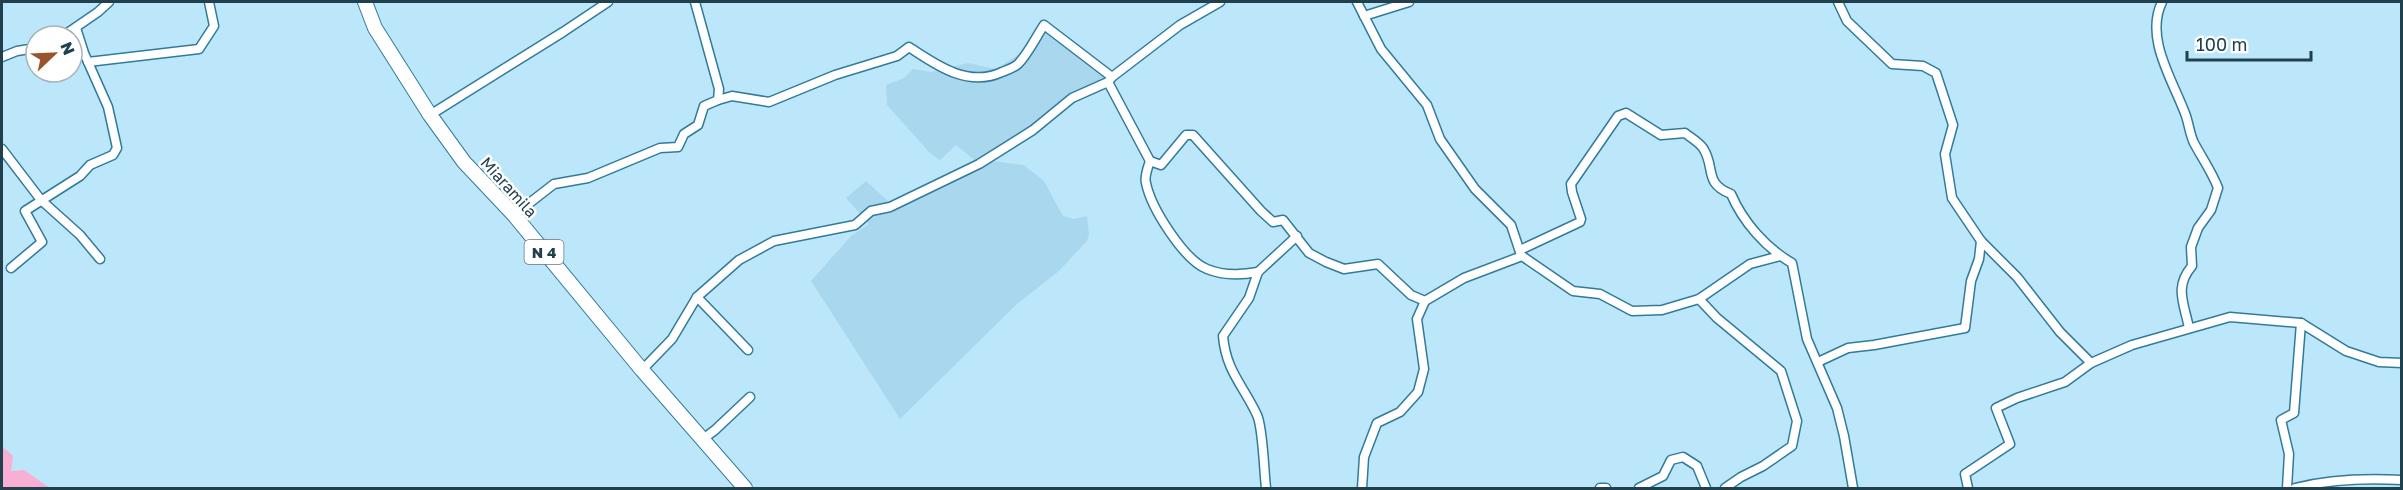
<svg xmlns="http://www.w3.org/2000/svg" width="2403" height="490" font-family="'Golos Text',sans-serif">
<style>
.built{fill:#a9d8ee}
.green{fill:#f9afd3}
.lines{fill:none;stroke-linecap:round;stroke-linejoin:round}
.minor-casing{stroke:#317b9a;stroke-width:11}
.primary-casing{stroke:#317b9a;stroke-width:16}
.minor{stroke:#fff;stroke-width:8}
.primary{stroke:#fff;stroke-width:14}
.labels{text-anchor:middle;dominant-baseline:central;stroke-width:5;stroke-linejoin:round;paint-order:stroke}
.shield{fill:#fff;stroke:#647982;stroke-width:1.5}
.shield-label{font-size:15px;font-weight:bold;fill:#21404d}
.street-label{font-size:16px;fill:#21404d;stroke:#fff}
</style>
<rect width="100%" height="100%" fill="#bce7fb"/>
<g class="built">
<path d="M1050,25L1089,56L1108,82L1072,98L979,164L956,145L940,160L930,153L887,105L886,85L904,78L913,69L931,72L968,63L996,69L1027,49Z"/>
<path d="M991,161L1024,165L1044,181L1063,216L1074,219L1087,216L1089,234L1087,241L1059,271L1017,304L900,419L811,281L851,236L869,224L846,198L866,181L896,208L923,196Z"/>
</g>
<path class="green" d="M2,446L13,456L11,471L24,470L50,488H2Z"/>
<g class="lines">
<g class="minor-casing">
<g id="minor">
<path d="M1357,2L1381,49L1427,105L1440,139L1475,189L1511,225L1521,255"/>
<path d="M1838,2L1847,21L1892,64L1923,66L1936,73L1953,125L1945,154L1952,198L1981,241L2017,277L2060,332L2091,363L2132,345L2230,317L2301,323L2346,351L2379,362L2402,363"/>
<path d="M2162,2C2144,39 2174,82 2186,116C2189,125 2190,135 2194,143C2202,158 2212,172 2218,188L2211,210L2198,228L2191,247L2192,266C2174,287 2184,303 2189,328"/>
<path d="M1364,16L1409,2"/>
<path d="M63,36L98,12L109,2"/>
<path d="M2,57L17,51L36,48"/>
<path d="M88,62L199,49L214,26L209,2"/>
<path d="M1108,82L1150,161L1161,165L1186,135H1193L1261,211L1273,222L1283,220L1309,253L1326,262L1344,269L1378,264L1411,295L1425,301"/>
<path d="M718,100L732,96L769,102L835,75L897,56L909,47C936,65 968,88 1002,72C1007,70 1014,68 1018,64C1028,54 1036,37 1044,25L1112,77"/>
<path d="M430,115L563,32L608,2"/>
<path d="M2,149L41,200L80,235L100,259"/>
<path d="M1150,161C1148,167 1144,177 1146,183C1151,208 1184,260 1207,269C1224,276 1242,275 1258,272"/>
<path d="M514,215L554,184L588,178L660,148L678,147L684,134L698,125L704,106L718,100L719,89L695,2"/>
<path d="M1520,250L1580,222L1581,219L1572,192L1571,184L1618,116L1626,113L1661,135L1685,133C1690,137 1699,142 1703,148C1716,168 1703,183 1731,194C1743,222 1766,248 1792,263L1807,339L1837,408L1844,436L1853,488"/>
<path d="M11,268L42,242L25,211L80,176L90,165L113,155L117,148L108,107L84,53L76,28"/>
<path d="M697,297L748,350"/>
<path d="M1699,299L1717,318L1781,371L1797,421L1792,446L1763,466L1741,477L1725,488"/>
<path d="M1818,362L1848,348L1874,345L1965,328L1971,281L1979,259L1981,241"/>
<path d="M642,370L672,339L697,297L739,260L774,241L855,225L871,211L890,207L979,164L1033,130L1072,98L1108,82L1112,77L1180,25L1220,2"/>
<path d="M703,439L715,430L750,397"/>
<path d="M1266,488C1264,472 1263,427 1257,415C1243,385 1226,371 1223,336L1249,298L1258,272L1297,236"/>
<path d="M1362,488L1364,457L1377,423L1400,412L1418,392L1424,369L1417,319L1425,301L1464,278L1522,256L1573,291L1600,294L1632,311L1662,310L1699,299L1750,264L1780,256"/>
<path d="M1600,488H1606"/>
<path d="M1639,488L1663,476L1671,460L1683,457L1697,466L1706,488"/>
<path d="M1968,488L1965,474L2010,444L1996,408L2017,398L2065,382L2091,363"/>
<path d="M2287,488L2289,454L2281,420L2294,413L2301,323"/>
<path d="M2295,488C2330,479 2366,478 2402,480"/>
</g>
</g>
<g class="primary-casing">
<path id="primary" d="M365,2L375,28L430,115L464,162L514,215L642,370L745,488"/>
</g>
<use href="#minor" class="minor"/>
<use href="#primary" class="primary"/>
</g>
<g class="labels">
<rect class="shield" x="524.5" y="240" width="39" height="24" rx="4.5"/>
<g class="shield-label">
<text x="544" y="252">N 4</text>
</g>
<g class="street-label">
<text transform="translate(509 187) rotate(48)">Miaramila</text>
</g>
</g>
<rect width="2403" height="490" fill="none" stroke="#21404d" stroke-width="6"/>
<g transform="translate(54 54) rotate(67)"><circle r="28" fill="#ffffff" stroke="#a6b3b8" stroke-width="1.5"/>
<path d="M0-4.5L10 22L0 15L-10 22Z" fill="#9a542b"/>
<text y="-9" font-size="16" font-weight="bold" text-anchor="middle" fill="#21404d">N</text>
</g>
<path d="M2187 51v9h124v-9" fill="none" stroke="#21404d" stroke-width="3"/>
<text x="2196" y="51" font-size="18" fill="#21404d" stroke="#ffffff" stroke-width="4.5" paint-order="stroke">100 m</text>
</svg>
